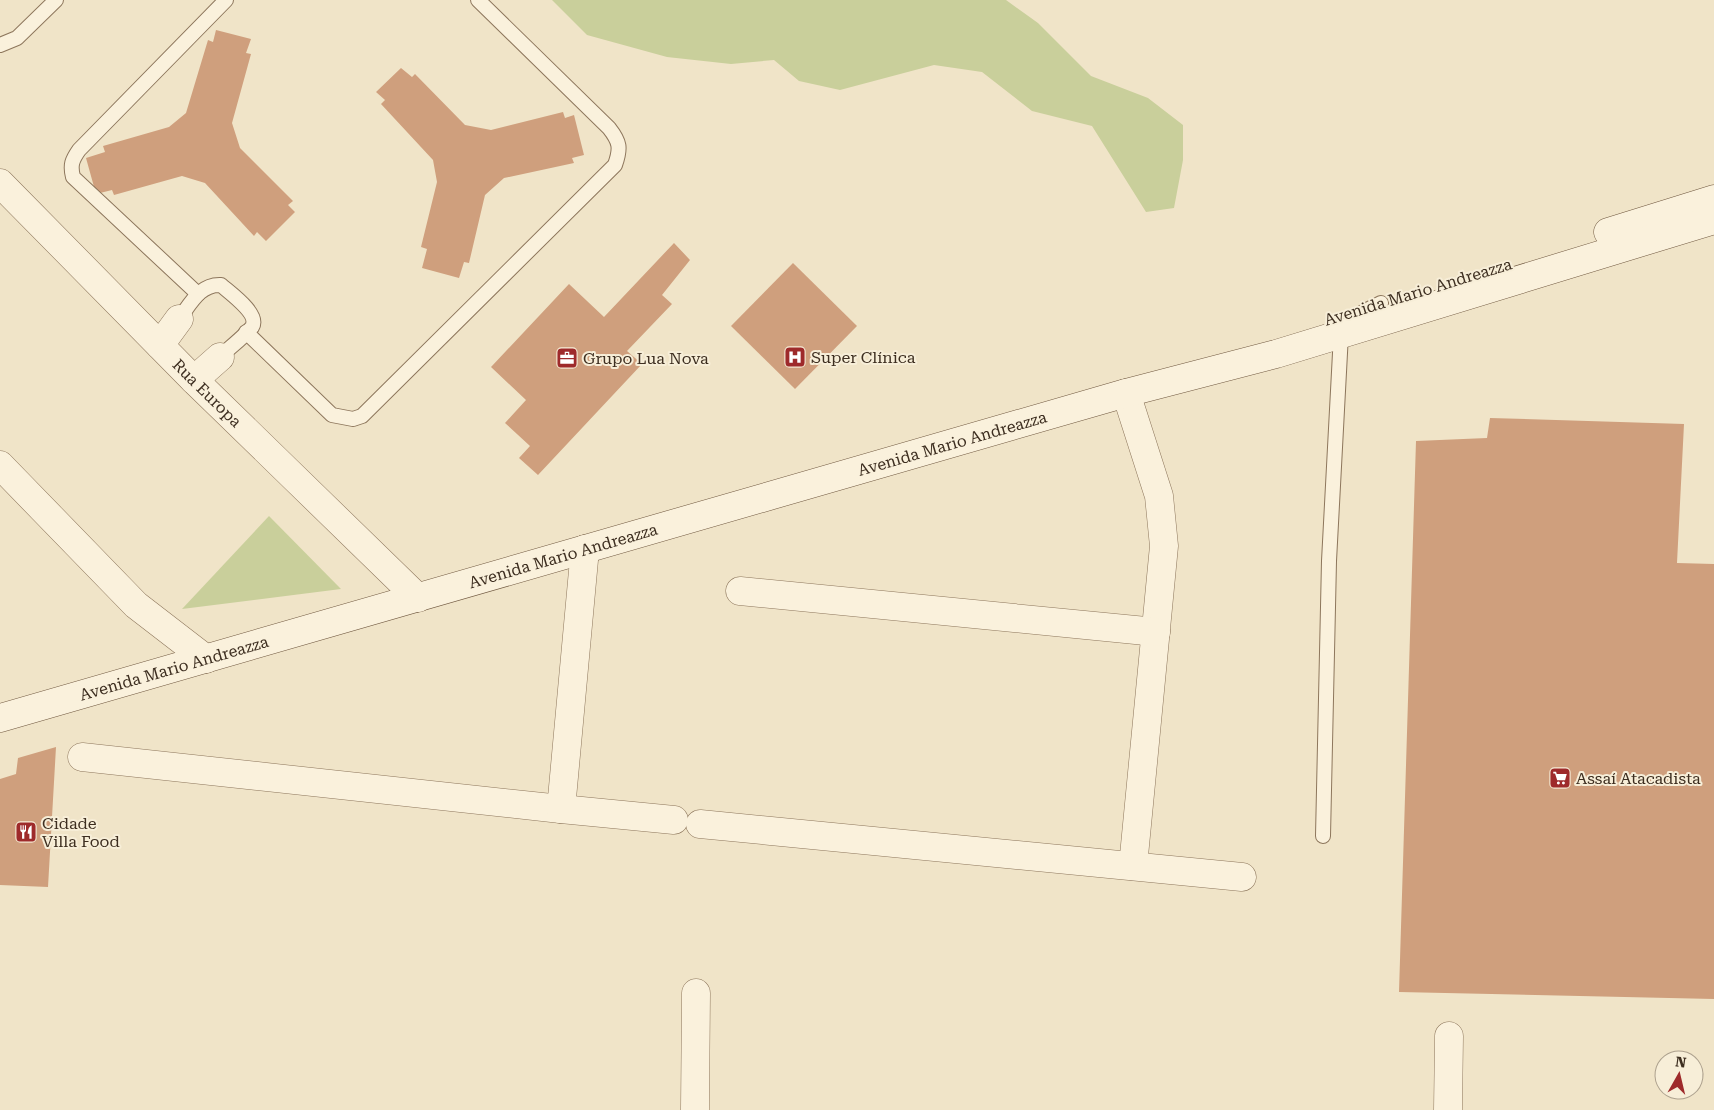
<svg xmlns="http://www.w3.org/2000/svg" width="1714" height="1110" font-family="'Roboto Serif',serif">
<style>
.green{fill:#c9cf9b}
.building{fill:#cf9f7d}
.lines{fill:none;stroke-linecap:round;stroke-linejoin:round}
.service-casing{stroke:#8d765c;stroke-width:16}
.minor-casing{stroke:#8d765c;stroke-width:29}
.secondary-casing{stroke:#6f573f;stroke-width:29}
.service{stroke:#faf1dc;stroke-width:14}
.minor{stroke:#faf1dc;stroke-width:28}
.secondary{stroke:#faf1dc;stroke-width:28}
.labels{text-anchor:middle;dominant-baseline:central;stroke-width:4;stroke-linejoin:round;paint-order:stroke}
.street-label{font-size:16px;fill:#3d2e20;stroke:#f7eed8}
.poi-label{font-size:16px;fill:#3d2e20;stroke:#f7eed8;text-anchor:start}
</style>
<rect width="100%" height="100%" fill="#f0e4c8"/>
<g class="green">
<path d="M552,0H1006L1038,23L1091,76L1148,98L1183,125V160L1174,208L1146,212L1092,126L1032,111L982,72L934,65L840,90L799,81L774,60L731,64L667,57L587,35Z"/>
<path d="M269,516L341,589L182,609Z"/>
</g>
<g class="building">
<path d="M216,30L251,39L246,53L251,54L232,123L240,148L293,201L288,205L295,212L266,241L257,232L254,236L205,183L182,176L114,195L112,190L96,194L86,158L105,152L103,146L169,127L186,113L208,40L213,42Z"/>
<path d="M401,68L412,77L415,74L465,125L491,130L563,112L565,118L574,115L584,155L572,158L574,163L504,178L485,195L469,263L464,262L459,278L422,268L427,249L421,247L437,182L433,160L381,104L385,100L376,92Z"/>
<path d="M674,243L690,260L662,295L672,304L627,351L642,364L538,475L519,458L530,446L505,423L526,400L491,367L569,284L604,317Z"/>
<path d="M793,263L857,326L795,389L731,326Z"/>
<path d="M1490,418L1684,424L1677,563L1714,564V999L1399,992L1416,441L1487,438Z"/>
<path d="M56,747L48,887L0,885V779L16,774L18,758Z"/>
</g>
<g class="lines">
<g class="service-casing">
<g id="service">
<path d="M0,45L17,38L56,0"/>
<path d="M198,294L73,177C70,165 72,160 79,150L226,0"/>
<path d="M179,319C191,303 200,284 221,285C230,293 260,314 252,327C247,334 227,350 220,357"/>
<path d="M246,332L332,415L353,419L362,416L615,165C621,148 620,142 609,128L478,0"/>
<path d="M1323,836L1329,561L1341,334C1350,317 1365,311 1381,303"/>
</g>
</g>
<g class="minor-casing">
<g id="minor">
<path id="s1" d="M0,183L194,380L418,598"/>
<path d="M160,345L179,319"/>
<path d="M194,380L220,357"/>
<path d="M1126,393L1159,496L1164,546L1133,866"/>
<path d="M0,465L136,605L206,659"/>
<path d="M740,591L1156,632"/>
<path d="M82,757L561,809L674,820"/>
<path d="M561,809L585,549"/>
<path d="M700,824L1242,877"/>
<path d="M695,1110L696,993"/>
<path d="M1448,1110L1449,1036"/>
</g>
</g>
<g class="secondary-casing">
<g id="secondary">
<path d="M1608,232L1714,199"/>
<path id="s2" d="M0,718L1126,393L1276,354L1714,220"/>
</g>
</g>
<use href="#service" class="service"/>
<use href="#minor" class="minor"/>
<use href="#secondary" class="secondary"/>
</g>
<defs>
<g id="hospital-square" transform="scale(1.125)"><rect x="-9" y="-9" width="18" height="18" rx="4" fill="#9e2a2b" stroke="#f7eed8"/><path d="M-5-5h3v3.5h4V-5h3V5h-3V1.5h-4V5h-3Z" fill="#fff"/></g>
<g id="office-square" transform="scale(1.125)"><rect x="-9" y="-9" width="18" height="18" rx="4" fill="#9e2a2b" stroke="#f7eed8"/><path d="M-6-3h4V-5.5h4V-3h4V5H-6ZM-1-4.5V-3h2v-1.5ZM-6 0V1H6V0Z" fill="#fff"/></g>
<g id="supermarket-square" transform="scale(1.125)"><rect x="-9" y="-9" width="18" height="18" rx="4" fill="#9e2a2b" stroke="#f7eed8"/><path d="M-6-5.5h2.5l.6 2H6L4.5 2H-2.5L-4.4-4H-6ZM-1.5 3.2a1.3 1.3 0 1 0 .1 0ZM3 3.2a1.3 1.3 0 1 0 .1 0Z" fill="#fff"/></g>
<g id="restaurant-square" transform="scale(1.125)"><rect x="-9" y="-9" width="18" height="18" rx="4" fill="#9e2a2b" stroke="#f7eed8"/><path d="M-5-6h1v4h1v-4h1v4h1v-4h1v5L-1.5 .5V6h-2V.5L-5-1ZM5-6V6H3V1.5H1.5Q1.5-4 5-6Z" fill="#fff"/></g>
</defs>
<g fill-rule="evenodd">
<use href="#hospital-square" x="795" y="357"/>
<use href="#office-square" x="567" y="358"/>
<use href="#supermarket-square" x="1560" y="778"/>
<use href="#restaurant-square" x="26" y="832"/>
</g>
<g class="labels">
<g class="street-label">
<text transform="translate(1418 292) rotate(-17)">Avenida Mario Andreazza</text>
<text stroke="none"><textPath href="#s1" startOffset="295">Rua Europa</textPath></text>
<text stroke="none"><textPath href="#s2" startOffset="991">Avenida Mario Andreazza</textPath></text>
<text stroke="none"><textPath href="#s2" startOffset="586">Avenida Mario Andreazza</textPath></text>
<text stroke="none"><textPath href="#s2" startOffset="181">Avenida Mario Andreazza</textPath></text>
</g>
<g class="poi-label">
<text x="811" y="357">Super Clínica</text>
<text x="583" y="358">Grupo Lua Nova</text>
<text x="1576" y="778">Assaí Atacadista</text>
<text x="42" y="823">Cidade<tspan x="42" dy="18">Villa Food</tspan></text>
</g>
</g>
<g transform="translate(1679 1075) rotate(8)"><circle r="24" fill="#f7eed8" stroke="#ada18e"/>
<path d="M0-4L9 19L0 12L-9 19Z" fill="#9e2a2b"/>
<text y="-8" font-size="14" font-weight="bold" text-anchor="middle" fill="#3d2e20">N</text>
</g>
</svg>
